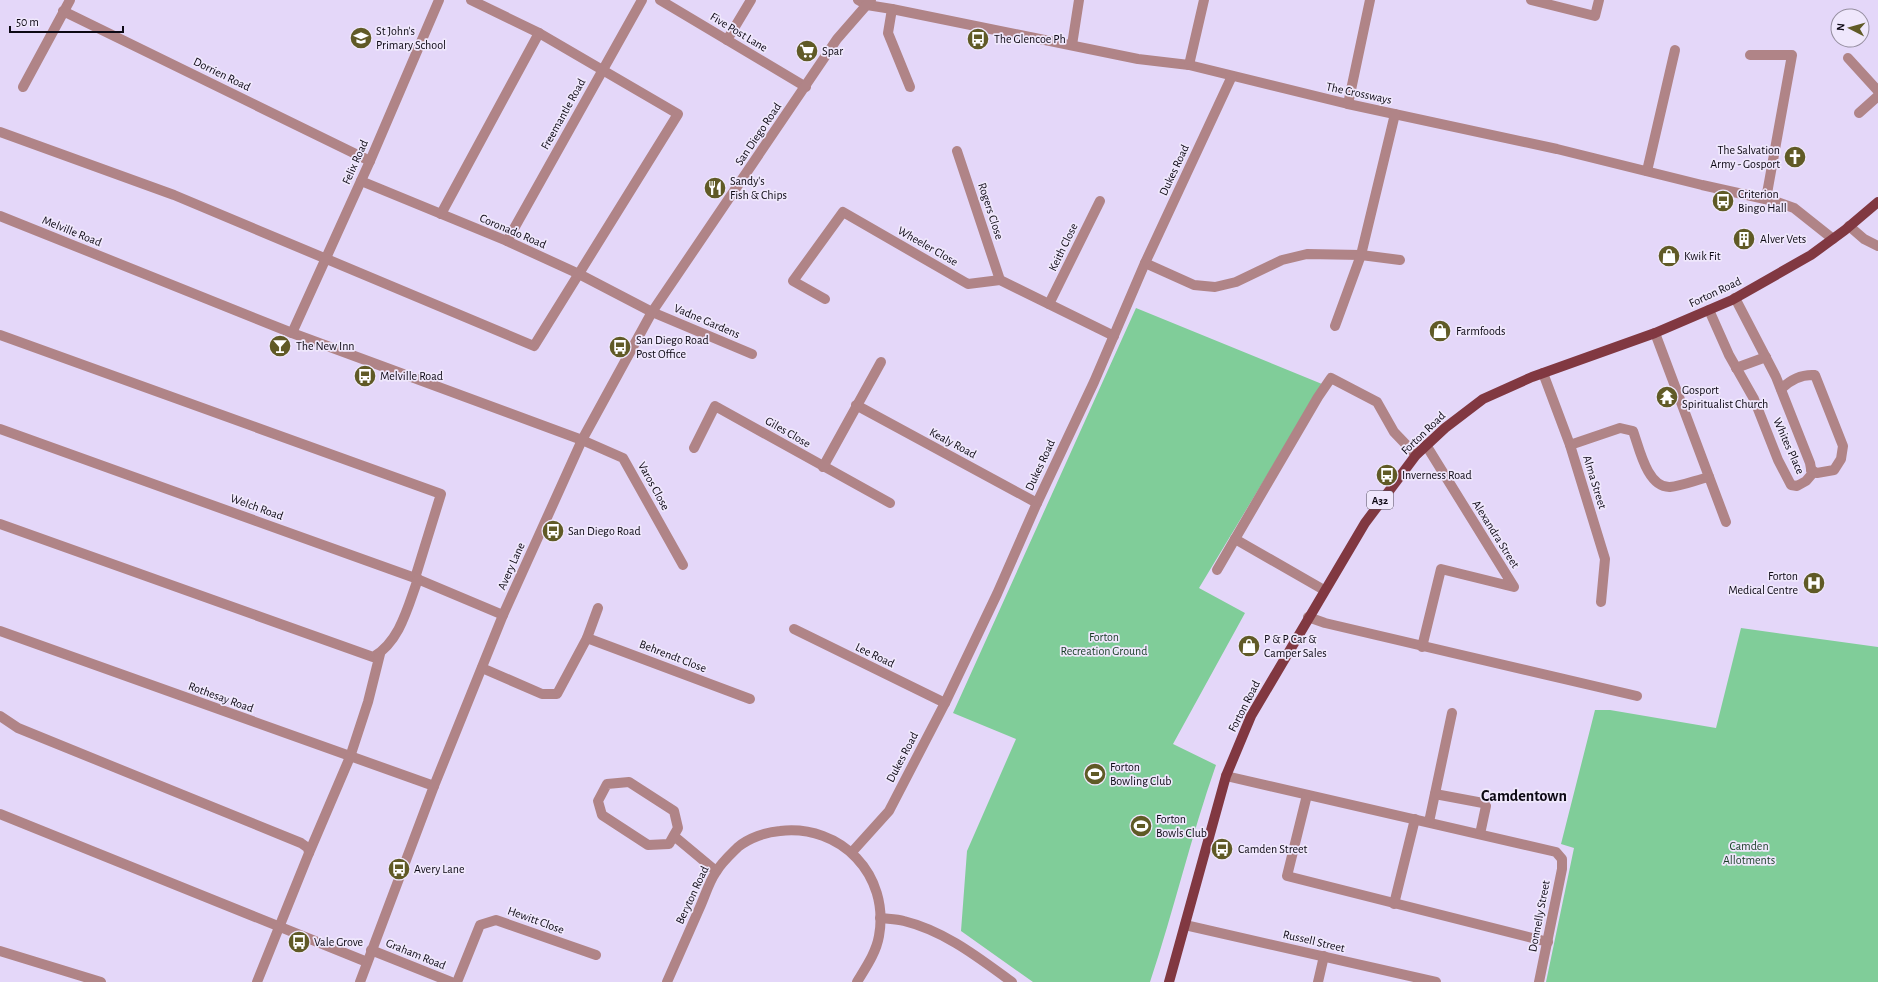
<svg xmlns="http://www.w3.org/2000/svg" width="1878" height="982" font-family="'Alegreya Sans',sans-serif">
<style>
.green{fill:#80cd99}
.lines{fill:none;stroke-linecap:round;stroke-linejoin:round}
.minor{stroke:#b08487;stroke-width:10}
.major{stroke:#813841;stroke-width:10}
.labels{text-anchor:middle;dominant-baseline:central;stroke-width:3.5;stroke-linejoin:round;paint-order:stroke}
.shield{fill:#efe7fc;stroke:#514c5a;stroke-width:1}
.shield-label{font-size:11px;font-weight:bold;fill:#0d0914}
.poi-label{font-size:12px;fill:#0d0914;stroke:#efe7fc;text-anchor:start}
.street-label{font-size:12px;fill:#0d0914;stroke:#efe7fc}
.park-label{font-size:12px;fill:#183c25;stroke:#efe7fc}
.district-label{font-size:16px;font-weight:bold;fill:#0d0914;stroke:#efe7fc}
</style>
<rect width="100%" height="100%" fill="#e4d7f9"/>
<g class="green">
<path d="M1136,308L1322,384L1199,588L1245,613L1173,744L1216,765C1191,836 1174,910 1150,982H1033L961,931L967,851L1016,739L953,713Z"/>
<path d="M1741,628L1878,647V982H1546L1574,848L1561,844L1595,710H1610L1716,728Z"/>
</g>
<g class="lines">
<g class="minor">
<path d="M660,0L806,87"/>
<path d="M858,0L867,5L892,9L1138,59L1189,65L1348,104L1557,149L1702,185L1774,201L1794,208L1833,239"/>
<path d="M1531,0L1595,16L1599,0"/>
<path d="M892,9L888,33L910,87"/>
<path d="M63,11L370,161"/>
<path d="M727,40L751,0"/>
<path d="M1072,45L1079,0"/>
<path d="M1750,55H1792L1766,199"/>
<path d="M1848,58L1878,91"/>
<path d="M1189,65L1204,0"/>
<path d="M23,87L70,0"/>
<path d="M1348,104L1370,0"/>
<path d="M1859,113L1878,96"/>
<path d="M0,132L174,195L534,346L678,114L539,33L471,0"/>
<path d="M957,151L1000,280"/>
<path d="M1647,171L1675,50"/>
<path d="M361,181L507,241L579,274L652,312L752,354"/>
<path d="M441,214L539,33"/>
<path d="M0,216L292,333L582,440L623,458L683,565"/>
<path d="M1849,226L1864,239L1878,246"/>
<path d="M507,241L642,0"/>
<path d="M1145,263L1194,285L1215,287L1236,282L1282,260L1307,254L1361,255L1400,260"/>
<path d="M825,299L793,281L843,212L968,284L1000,280L1114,336"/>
<path d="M1049,304L1100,201"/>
<path d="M1709,310L1729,355L1754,399L1778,460L1791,485L1797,486L1806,481L1812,474L1810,463L1776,377L1735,298"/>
<path d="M1335,326L1361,255L1395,114"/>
<path d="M292,333L370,161L439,0"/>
<path d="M1655,333L1726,522"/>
<path d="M0,335L441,494L415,578"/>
<path d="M1736,368L1766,357"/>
<path d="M1543,373L1570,445L1605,559L1601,602"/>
<path d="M1781,389C1790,380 1801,374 1815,375L1843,446L1841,459L1834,470L1817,473L1811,470"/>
<path d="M856,405L1037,503"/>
<path d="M0,429L415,578L503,615"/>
<path d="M1570,445L1620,428L1633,431C1639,447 1647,488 1670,487C1682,486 1696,480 1709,477"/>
<path d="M694,448L715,406L890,503"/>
<path d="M823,467L881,362"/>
<path d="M0,524L373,657C400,642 408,606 418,579"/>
<path d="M1217,570L1235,539"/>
<path d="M1324,590L1235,539L1318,397L1331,378L1377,402L1394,432L1416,455"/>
<path d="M1308,617L1325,623L1637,696"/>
<path d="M794,629L945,703"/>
<path d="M0,631L434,786"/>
<path d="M587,638L750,699"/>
<path d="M1422,647L1441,569L1514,587L1426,445"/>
<path d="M482,668L542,694H557L587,638L598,608"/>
<path d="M0,716L18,728L301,843L308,848L309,853L257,982"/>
<path d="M1226,776L1556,852L1562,859V869L1539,982"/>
<path d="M629,782L674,811L678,828L669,844L648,845L602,815L598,801L607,784Z"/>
<path d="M1435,794L1483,803L1486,806L1480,834"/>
<path d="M1307,795L1287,876L1548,942"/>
<path d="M0,814L367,962"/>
<path d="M1429,822L1452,713"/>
<path d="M674,836L716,871"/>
<path d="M852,852L889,811L945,703L997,594L1037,503L1094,382L1145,263L1232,76"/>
<path d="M309,853L350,757L368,702L380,654"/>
<path d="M1394,904L1415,819"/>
<path d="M880,918C888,919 897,919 904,921C945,931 979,958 1012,982"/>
<path d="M1185,925L1436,982"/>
<path d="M371,950L451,982"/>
<path d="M0,951L101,982"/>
<path d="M360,982L434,786L503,615L582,440L652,312L837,39L871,0"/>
<path d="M457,982L480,925L496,920L596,955"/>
<path d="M667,982C678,957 689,932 700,907C705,896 709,882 716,872C721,863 731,854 738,847C749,838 766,832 780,831C841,824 890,875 879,936C876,953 866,967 857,982"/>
<path d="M1318,982L1324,956"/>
</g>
<path class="major" d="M1169,982L1226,776L1251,716L1365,523L1416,455L1445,428L1483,399L1532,377L1655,333L1732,300L1811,255L1845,230L1878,202"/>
</g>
<defs>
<g id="school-disc" transform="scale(1.15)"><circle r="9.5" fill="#605a26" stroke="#efe7fc"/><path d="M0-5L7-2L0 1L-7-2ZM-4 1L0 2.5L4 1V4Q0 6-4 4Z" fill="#fff"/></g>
<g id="bus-disc" transform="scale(1.15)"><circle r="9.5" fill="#605a26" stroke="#efe7fc"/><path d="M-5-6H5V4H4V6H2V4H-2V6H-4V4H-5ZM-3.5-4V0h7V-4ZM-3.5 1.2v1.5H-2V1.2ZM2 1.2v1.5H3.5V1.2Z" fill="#fff"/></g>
<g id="supermarket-disc" transform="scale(1.15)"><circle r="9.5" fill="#605a26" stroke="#efe7fc"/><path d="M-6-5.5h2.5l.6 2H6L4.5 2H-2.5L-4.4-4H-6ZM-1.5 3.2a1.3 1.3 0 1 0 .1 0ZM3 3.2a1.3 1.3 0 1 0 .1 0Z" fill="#fff"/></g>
<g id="church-disc" transform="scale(1.15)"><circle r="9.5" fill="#605a26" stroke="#efe7fc"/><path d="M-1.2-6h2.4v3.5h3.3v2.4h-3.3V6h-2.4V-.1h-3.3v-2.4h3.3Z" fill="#fff"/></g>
<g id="restaurant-disc" transform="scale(1.15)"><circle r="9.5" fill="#605a26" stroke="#efe7fc"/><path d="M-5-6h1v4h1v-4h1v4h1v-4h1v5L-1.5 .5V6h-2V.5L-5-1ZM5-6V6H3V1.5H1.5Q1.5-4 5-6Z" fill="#fff"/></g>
<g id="building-disc" transform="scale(1.15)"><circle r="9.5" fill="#605a26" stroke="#efe7fc"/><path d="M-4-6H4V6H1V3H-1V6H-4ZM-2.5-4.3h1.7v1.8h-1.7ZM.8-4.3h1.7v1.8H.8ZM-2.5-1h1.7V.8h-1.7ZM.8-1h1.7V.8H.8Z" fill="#fff"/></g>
<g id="shop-disc" transform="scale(1.15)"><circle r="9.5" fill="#605a26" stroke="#efe7fc"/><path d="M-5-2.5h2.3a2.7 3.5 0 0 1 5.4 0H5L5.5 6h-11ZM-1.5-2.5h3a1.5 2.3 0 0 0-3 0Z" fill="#fff"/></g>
<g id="bar-disc" transform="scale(1.15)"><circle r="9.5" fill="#605a26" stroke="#efe7fc"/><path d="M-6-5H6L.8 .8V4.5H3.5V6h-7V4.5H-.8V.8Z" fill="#fff"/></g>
<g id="temple-disc" transform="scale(1.15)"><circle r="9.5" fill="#605a26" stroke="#efe7fc"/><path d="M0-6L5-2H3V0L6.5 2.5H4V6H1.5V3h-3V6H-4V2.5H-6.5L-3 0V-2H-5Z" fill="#fff"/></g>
<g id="hospital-disc" transform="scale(1.15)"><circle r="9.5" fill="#605a26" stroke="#efe7fc"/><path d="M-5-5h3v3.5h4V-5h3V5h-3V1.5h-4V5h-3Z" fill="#fff"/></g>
<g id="stadium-disc" transform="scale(1.15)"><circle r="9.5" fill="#605a26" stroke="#efe7fc"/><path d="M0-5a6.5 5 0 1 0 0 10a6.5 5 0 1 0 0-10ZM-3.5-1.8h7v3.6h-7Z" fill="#fff"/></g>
</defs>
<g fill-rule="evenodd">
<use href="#school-disc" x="361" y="38"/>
<use href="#bus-disc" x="978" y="39"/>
<use href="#supermarket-disc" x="807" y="51"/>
<use href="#church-disc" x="1795" y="157"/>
<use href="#restaurant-disc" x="715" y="188"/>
<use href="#bus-disc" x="1723" y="201"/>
<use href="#building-disc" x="1744" y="239"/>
<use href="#shop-disc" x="1669" y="256"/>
<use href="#shop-disc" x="1440" y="331"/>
<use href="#bar-disc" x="280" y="346"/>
<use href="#bus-disc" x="620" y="347"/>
<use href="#bus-disc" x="365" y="376"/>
<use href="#temple-disc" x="1667" y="397"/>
<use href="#bus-disc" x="1387" y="475"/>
<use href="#bus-disc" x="553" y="531"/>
<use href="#hospital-disc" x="1814" y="583"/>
<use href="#shop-disc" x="1249" y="646"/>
<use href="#stadium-disc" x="1095" y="774"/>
<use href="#stadium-disc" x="1141" y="826"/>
<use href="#bus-disc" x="1222" y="849"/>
<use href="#bus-disc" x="399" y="869"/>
<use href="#bus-disc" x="299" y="942"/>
</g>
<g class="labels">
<rect class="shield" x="1367" y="491" width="26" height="18" rx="3"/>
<g class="shield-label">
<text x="1380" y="500">A32</text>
</g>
<g class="poi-label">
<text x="376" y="31">St John's<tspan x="376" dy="14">Primary School</tspan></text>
<text x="994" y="39">The Glencoe Ph</text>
<text x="822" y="51">Spar</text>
<text x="1780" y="150" text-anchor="end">The Salvation<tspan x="1780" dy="14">Army - Gosport</tspan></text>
<text x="730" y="181">Sandy's<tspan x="730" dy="14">Fish &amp; Chips</tspan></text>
<text x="1738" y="194">Criterion<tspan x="1738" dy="14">Bingo Hall</tspan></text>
<text x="1760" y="239">Alver Vets</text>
<text x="1684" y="256">Kwik Fit</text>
<text x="1456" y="331">Farmfoods</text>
<text x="636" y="340">San Diego Road<tspan x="636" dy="14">Post Office</tspan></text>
<text x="296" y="346">The New Inn</text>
<text x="380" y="376">Melville Road</text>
<text x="1682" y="390">Gosport<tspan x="1682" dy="14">Spiritualist Church</tspan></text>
<text x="1402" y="475">Inverness Road</text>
<text x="568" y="531">San Diego Road</text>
<text x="1798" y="576" text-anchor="end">Forton<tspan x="1798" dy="14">Medical Centre</tspan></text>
<text x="1264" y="639">P &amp; P Car &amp;<tspan x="1264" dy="14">Camper Sales</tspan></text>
<text x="1110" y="767">Forton<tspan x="1110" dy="14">Bowling Club</tspan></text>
<text x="1156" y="819">Forton<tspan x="1156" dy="14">Bowls Club</tspan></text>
<text x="1238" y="849">Camden Street</text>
<text x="414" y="869">Avery Lane</text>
<text x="314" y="942">Vale Grove</text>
</g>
<g class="street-label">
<text transform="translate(739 32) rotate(31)">Five Post Lane</text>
<text transform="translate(222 74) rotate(26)">Dorrien Road</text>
<text transform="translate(1359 93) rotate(12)">The Crossways</text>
<text transform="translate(563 114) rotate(-61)">Freemantle Road</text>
<text transform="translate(758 134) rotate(-56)">San Diego Road</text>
<text transform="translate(355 162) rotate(-66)">Felix Road</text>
<text transform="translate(1174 170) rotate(-65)">Dukes Road</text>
<text transform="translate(991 211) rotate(72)">Rogers Close</text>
<text transform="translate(72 231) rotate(22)">Melville Road</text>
<text transform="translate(513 231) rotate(23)">Coronado Road</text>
<text transform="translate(928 246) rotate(30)">Wheeler Close</text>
<text transform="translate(1063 247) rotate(-64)">Keith Close</text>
<text transform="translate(1715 292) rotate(-25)">Forton Road</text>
<text transform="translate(707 321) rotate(23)">Vadne Gardens</text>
<text transform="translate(788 432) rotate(30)">Giles Close</text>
<text transform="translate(1423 433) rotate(-44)">Forton Road</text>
<text transform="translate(953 443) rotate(28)">Kealy Road</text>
<text transform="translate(1789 446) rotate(66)">Whites Place</text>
<text transform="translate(1040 465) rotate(-65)">Dukes Road</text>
<text transform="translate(1595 482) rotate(73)">Alma Street</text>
<text transform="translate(654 486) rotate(61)">Varos Close</text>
<text transform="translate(257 507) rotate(20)">Welch Road</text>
<text transform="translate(1496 534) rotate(58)">Alexandra Street</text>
<text transform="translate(511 566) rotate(-66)">Avery Lane</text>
<text transform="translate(875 655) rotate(26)">Lee Road</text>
<text transform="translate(673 656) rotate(21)">Behrendt Close</text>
<text transform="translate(221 697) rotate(20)">Rothesay Road</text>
<text transform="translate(1244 706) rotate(-63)">Forton Road</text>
<text transform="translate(902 757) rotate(-62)">Dukes Road</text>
<text transform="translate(692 895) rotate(-65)">Beryton Road</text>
<text transform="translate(1539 916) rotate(-79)">Donnelly Street</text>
<text transform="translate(536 920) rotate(20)">Hewitt Close</text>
<text transform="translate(1314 941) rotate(13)">Russell Street</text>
<text transform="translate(416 954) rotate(22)">Graham Road</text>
</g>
<g class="park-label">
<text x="1104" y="637">Forton<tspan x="1104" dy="14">Recreation Ground</tspan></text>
<text x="1749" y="846">Camden<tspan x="1749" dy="14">Allotments</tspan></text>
</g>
<g class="district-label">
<text x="1524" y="796">Camdentown</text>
</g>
</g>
<g transform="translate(1850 28) rotate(276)"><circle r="19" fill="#efe7fc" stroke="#958e9f"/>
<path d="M0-3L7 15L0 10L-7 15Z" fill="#605a26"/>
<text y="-6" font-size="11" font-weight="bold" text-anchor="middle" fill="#0d0914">N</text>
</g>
<path d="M10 26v6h113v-6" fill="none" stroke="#0d0914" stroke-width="2"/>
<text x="16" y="26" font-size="12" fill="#0d0914" stroke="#efe7fc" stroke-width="3" paint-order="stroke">50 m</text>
</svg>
